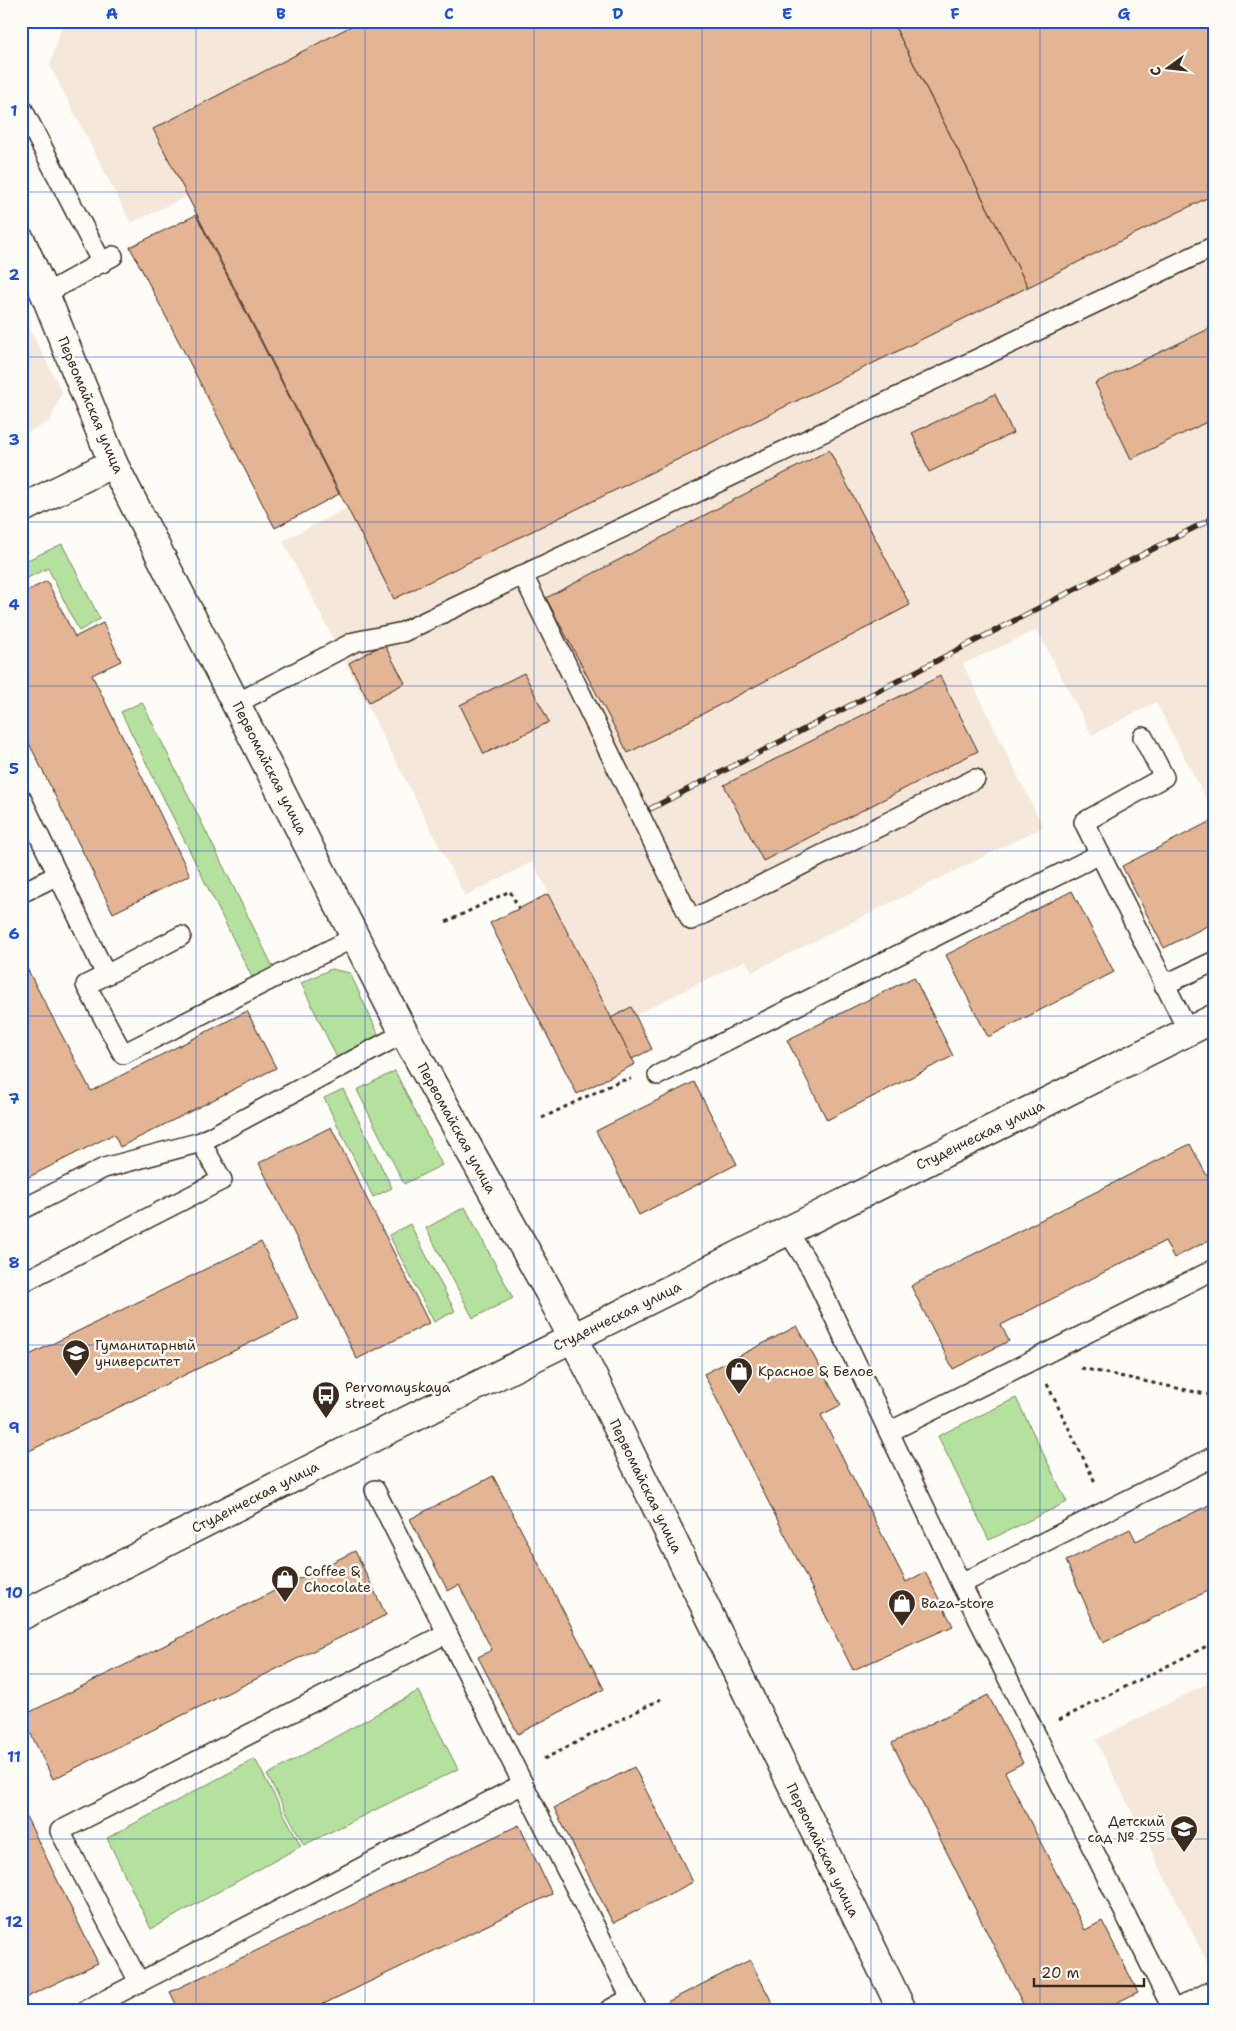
<svg xmlns="http://www.w3.org/2000/svg" width="1236" height="2031" font-family="'Shantell Sans',sans-serif">
<style>
.built{fill:#f5e7d9}
.green{fill:#b5e19e;stroke:#78865e}
.building{fill:#e3b594;stroke:#3b2a1e}
.lines{fill:none;stroke-linecap:round;stroke-linejoin:round}
.lane-casing{stroke:#3b2a1e;stroke-width:22}
.street-casing{stroke:#3b2a1e;stroke-width:31}
.path{stroke:#3b2a1e;stroke-width:3;stroke-dasharray:4 4;stroke-linecap:butt}
.lane{stroke:#fdfcf7;stroke-width:19}
.street{stroke:#fdfcf7;stroke-width:28}
.rail-casing{stroke:#3b2a1e;stroke-width:5.5}
.rail{stroke:#fdfcf7;stroke-width:4;stroke-dasharray:11;stroke-linecap:butt}
.grid{fill:none;stroke:#1d4ed8;stroke-width:1;stroke-opacity:0.55}
.labels{text-anchor:middle;dominant-baseline:central;stroke-width:5;stroke-linejoin:round;paint-order:stroke}
.street-label{font-size:14px;fill:#3b2a1e;stroke:#fdfcf7}
.poi-label{font-size:14px;fill:#3b2a1e;stroke:#fdfcf7;text-anchor:start}
.neatline{fill:none;stroke:#1d4ed8;stroke-width:2}
.grid-label{font-size:16px;text-anchor:middle;font-weight:bold;fill:#1d4ed8}
</style>
<rect width="100%" height="100%" fill="#fdfcf7"/>
<filter id="ink" filterUnits="userSpaceOnUse"><feTurbulence type="fractalNoise" baseFrequency=".02" numOctaves="2"/><feDisplacementMap in="SourceGraphic" scale="10" xChannelSelector="R" yChannelSelector="G"/><feConvolveMatrix kernelMatrix="1 2 1 2 8 2 1 2 1" color-interpolation-filters="sRGB"/></filter>
<g filter="url(#ink)">
<g class="built">
<path d="M63,21H1215V808L1212,810L1156,702L1092,735L1037,630L963,664L1043,827L752,972L746,960L635,1015L631,1007L611,1018L533,862L465,896L283,541L347,508L196,215V192L131,223L50,66Z"/>
<path d="M21,312L62,392L50,421L21,436Z"/>
<path d="M1215,1680V1966L1213,1967L1209,1966L1096,1740Z"/>
</g>
<g class="green">
<path d="M62,544L100,619L79,631L48,568L21,581V563Z"/>
<path d="M142,702L274,969L253,979L121,712Z"/>
<path d="M331,969L350,973L382,1042L339,1062L301,983Z"/>
<path d="M395,1071L442,1165L404,1184L357,1090Z"/>
<path d="M343,1089L392,1188L373,1197L324,1098Z"/>
<path d="M465,1207L513,1298L473,1318L426,1228Z"/>
<path d="M410,1224L455,1311L434,1322L389,1235Z"/>
<path d="M1016,1398L1067,1502L989,1540L938,1436Z"/>
<path d="M418,1691L458,1769L304,1845L267,1775Z"/>
<path d="M255,1759L301,1846L151,1929L107,1838Z"/>
</g>
<g class="building">
<path d="M361,21H892L1028,287L394,599L153,129Z"/>
<path d="M892,21H1215V194L1028,287Z"/>
<path d="M196,215L339,494L275,528L130,247Z"/>
<path d="M1215,326V418L1131,459L1095,383Z"/>
<path d="M995,394L1013,433L929,472L912,433Z"/>
<path d="M829,450L910,605L628,753L546,598Z"/>
<path d="M47,581L75,637L103,623L121,661L92,675L190,875L113,913L21,727V594Z"/>
<path d="M384,644L405,683L369,702L349,663Z"/>
<path d="M524,673L549,722L484,754L460,705Z"/>
<path d="M940,676L978,751L763,861L724,785Z"/>
<path d="M1215,819V922L1164,948L1122,866Z"/>
<path d="M1072,891L1114,972L988,1037L946,955Z"/>
<path d="M548,894L635,1064L577,1094L490,923Z"/>
<path d="M21,957L91,1091L247,1011L276,1068L120,1147L114,1134L21,1181Z"/>
<path d="M914,977L953,1056L827,1120L787,1040Z"/>
<path d="M631,1007L652,1049L632,1059L611,1018Z"/>
<path d="M694,1082L737,1164L639,1215L596,1131Z"/>
<path d="M331,1127L429,1323L357,1359L259,1163Z"/>
<path d="M1190,1144L1215,1191V1237L1174,1258L1165,1241L1001,1325L1009,1341L953,1369L911,1286Z"/>
<path d="M261,1242L299,1319L21,1455V1359Z"/>
<path d="M797,1326L841,1405L821,1415L906,1582L925,1572L953,1626L853,1670L704,1374Z"/>
<path d="M493,1476L604,1689L518,1734L478,1657L492,1650L459,1585L448,1591L410,1519Z"/>
<path d="M1215,1502V1587L1103,1643L1066,1561L1130,1529L1136,1541Z"/>
<path d="M355,1551L386,1615L53,1779L22,1716Z"/>
<path d="M988,1695L1023,1763L1005,1772L1085,1930L1102,1921L1138,1992L1102,2010H1026L892,1743Z"/>
<path d="M634,1767L693,1882L613,1923L554,1808Z"/>
<path d="M21,1806L98,1963L25,1998L21,1991Z"/>
<path d="M519,1825L552,1894L311,2010H179L170,1992Z"/>
<path d="M750,1960L776,2010H671L667,2002Z"/>
</g>
<g class="lines">
<g class="lane-casing">
<g id="lane">
<path d="M21,106L102,263"/>
<path d="M45,294L113,256"/>
<path d="M523,575L691,920L975,779"/>
<path d="M237,703L354,642L403,632L1215,246"/>
<path d="M1143,737L1164,777L1084,822L1189,1033"/>
<path d="M21,798L106,975L181,936"/>
<path d="M21,893L58,875"/>
<path d="M106,975L86,985L123,1054L355,937"/>
<path d="M1164,985L1215,961"/>
<path d="M658,1075L1100,854"/>
<path d="M21,1210L104,1168L201,1142"/>
<path d="M787,1230L812,1270L961,1584L1173,2010"/>
<path d="M21,1283L222,1180L201,1142L404,1033"/>
<path d="M889,1432L1215,1269"/>
<path d="M375,1490L637,2010"/>
<path d="M961,1584L1215,1456"/>
<path d="M139,1982L60,1831L447,1633"/>
<path d="M86,2010L523,1784"/>
<path d="M609,2010L631,1998"/>
<path d="M1174,2010L1215,1989"/>
</g>
</g>
<g class="street-casing">
<g id="street">
<path d="M21,241L45,294L113,463L404,1033L549,1292L595,1381L902,2010"/>
<path d="M21,509L113,463"/>
<path d="M21,1616L344,1452L1215,1018"/>
</g>
</g>
<g class="path">
<path d="M446,922L510,891L519,909"/>
<path d="M542,1118L619,1081L631,1079"/>
<path d="M1081,1368L1215,1396"/>
<path d="M1047,1384L1096,1484"/>
<path d="M1059,1720L1215,1642"/>
<path d="M544,1759L661,1699"/>
</g>
<use href="#lane" class="lane"/>
<use href="#street" class="street"/>
<g class="rail-casing">
<path id="rail" d="M650,809L1215,517"/>
</g>
<use href="#rail" class="rail"/>
</g>
</g>
<path class="grid" d="M196,21V2010M365,21V2010M534,21V2010M702,21V2010M871,21V2010M1040,21V2010M21,192H1215M21,357H1215M21,522H1215M21,686H1215M21,851H1215M21,1016H1215M21,1180H1215M21,1345H1215M21,1510H1215M21,1674H1215M21,1839H1215"/>
<defs>
<g id="university-pin" transform="scale(1.4375)"><path d="M0 17L-7.5 6A9.5 9.5 0 1 1 7.5 6Z" fill="#3b2a1e" stroke="#fdfcf7"/><path d="M0-5L7-2L0 1L-7-2ZM-4 1L0 2.5L4 1V4Q0 6-4 4Z" fill="#fff"/></g>
<g id="shop-pin" transform="scale(1.4375)"><path d="M0 17L-7.5 6A9.5 9.5 0 1 1 7.5 6Z" fill="#3b2a1e" stroke="#fdfcf7"/><path d="M-5-2.5h2.3a2.7 3.5 0 0 1 5.4 0H5L5.5 6h-11ZM-1.5-2.5h3a1.5 2.3 0 0 0-3 0Z" fill="#fff"/></g>
<g id="bus-pin" transform="scale(1.4375)"><path d="M0 17L-7.5 6A9.5 9.5 0 1 1 7.5 6Z" fill="#3b2a1e" stroke="#fdfcf7"/><path d="M-5-6H5V4H4V6H2V4H-2V6H-4V4H-5ZM-3.5-4V0h7V-4ZM-3.5 1.2v1.5H-2V1.2ZM2 1.2v1.5H3.5V1.2Z" fill="#fff"/></g>
<g id="school-pin" transform="scale(1.4375)"><path d="M0 17L-7.5 6A9.5 9.5 0 1 1 7.5 6Z" fill="#3b2a1e" stroke="#fdfcf7"/><path d="M0-5L7-2L0 1L-7-2ZM-4 1L0 2.5L4 1V4Q0 6-4 4Z" fill="#fff"/></g>
</defs>
<g fill-rule="evenodd">
<use href="#university-pin" x="76" y="1353"/>
<use href="#shop-pin" x="739" y="1371"/>
<use href="#bus-pin" x="326" y="1395"/>
<use href="#shop-pin" x="285" y="1579"/>
<use href="#shop-pin" x="902" y="1603"/>
<use href="#school-pin" x="1184" y="1829"/>
</g>
<g class="labels">
<g class="street-label">
<text transform="translate(91 405) rotate(67)">Первомайская улица</text>
<text transform="translate(270 768) rotate(63)">Первомайская улица</text>
<text transform="translate(457 1128) rotate(61)">Первомайская улица</text>
<text transform="translate(980 1135) rotate(-26)">Студенческая улица</text>
<text transform="translate(617 1316) rotate(-26)">Студенческая улица</text>
<text transform="translate(646 1486) rotate(64)">Первомайская улица</text>
<text transform="translate(255 1497) rotate(-27)">Студенческая улица</text>
<text transform="translate(823 1850) rotate(64)">Первомайская улица</text>
</g>
<g class="poi-label">
<text x="95" y="1345">Гуманитарный<tspan x="95" dy="16">университет</tspan></text>
<text x="758" y="1371">Красное &amp; Белое</text>
<text x="345" y="1387">Pervomayskaya<tspan x="345" dy="16">street</tspan></text>
<text x="304" y="1571">Coffee &amp;<tspan x="304" dy="16">Chocolate</tspan></text>
<text x="921" y="1603">Baza-store</text>
<text x="1165" y="1821" text-anchor="end">Детский<tspan x="1165" dy="16">сад № 255</tspan></text>
</g>
</g>
<rect width="1236" height="2031" fill="none" stroke="#fdfcf7" stroke-width="55"/>
<g transform="translate(1168 68) rotate(255)" stroke="#fdfcf7" stroke-width="4" paint-order="stroke">
<path d="M0-4L9 19L0 12L-9 19Z" fill="#3b2a1e"/>
<text y="-8" font-size="14" font-weight="bold" text-anchor="middle" fill="#3b2a1e">С</text>
</g>
<path d="M1034 1978v8h110v-8" fill="none" stroke="#3b2a1e" stroke-width="2.5"/>
<text x="1041" y="1978" font-size="15" fill="#3b2a1e" stroke="#fdfcf7" stroke-width="4" paint-order="stroke">20 m</text>
<rect x="28" y="28" width="1180" height="1976" class="neatline"/>
<g class="grid-label">
<text x="112" y="19">A</text>
<text x="281" y="19">B</text>
<text x="449" y="19">C</text>
<text x="618" y="19">D</text>
<text x="787" y="19">E</text>
<text x="955" y="19">F</text>
<text x="1124" y="19">G</text>
<text x="14" y="116">1</text>
<text x="14" y="280">2</text>
<text x="14" y="445">3</text>
<text x="14" y="610">4</text>
<text x="14" y="774">5</text>
<text x="14" y="939">6</text>
<text x="14" y="1104">7</text>
<text x="14" y="1268">8</text>
<text x="14" y="1433">9</text>
<text x="14" y="1598">10</text>
<text x="14" y="1762">11</text>
<text x="14" y="1927">12</text>
</g>
</svg>
